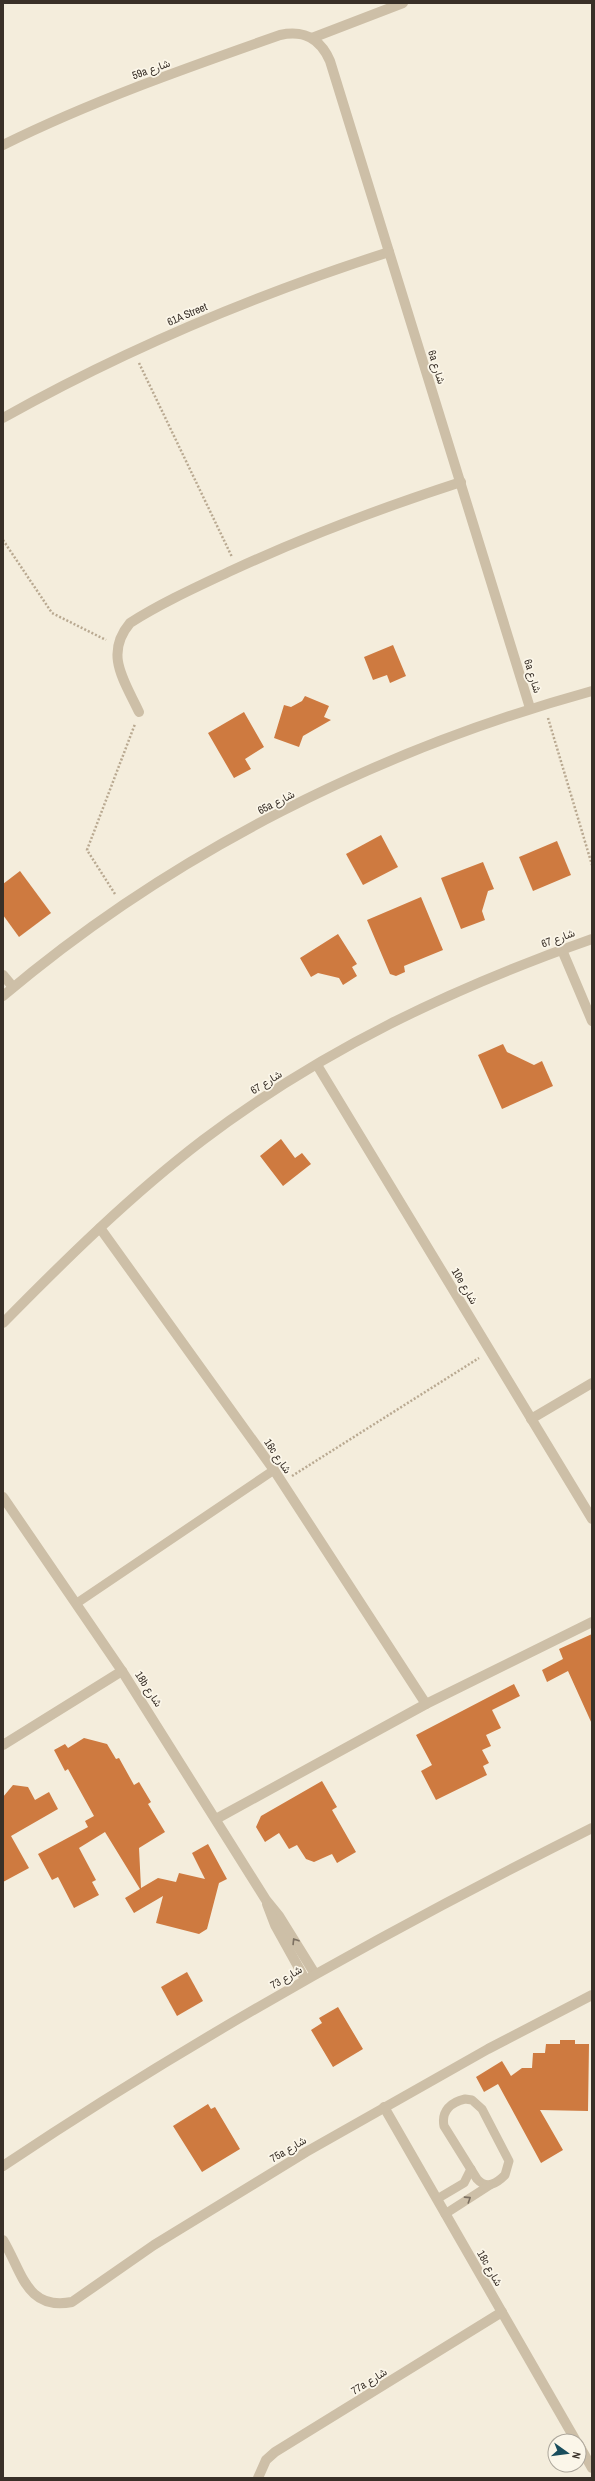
<svg xmlns="http://www.w3.org/2000/svg" width="595" height="2481" font-family="'Archivo Narrow',Vazirmatn,sans-serif">
<style>
.building{fill:#ce7a40}
.lines{fill:none;stroke-linecap:round;stroke-linejoin:round}
.path{stroke:#b9a991;stroke-width:2.5;stroke-dasharray:2 2;stroke-linecap:butt}
.service{stroke:#cdbfa7;stroke-width:9}
.minor{stroke:#cdbfa7;stroke-width:10}
.tertiary{stroke:#cdbfa7;stroke-width:10}
.oneway{stroke:#7c7061}
.labels{text-anchor:middle;dominant-baseline:central;stroke-width:3.5;stroke-linejoin:round;paint-order:stroke}
.street-label{font-size:11px;fill:#393028;stroke:#fbf6e9}
</style>
<rect width="100%" height="100%" fill="#f4eddc"/>
<g class="building">
<path d="M393,645L406,676L390,683L387,675L373,680L364,657Z"/>
<path d="M305,696L329,706L324,717L331,720L303,736L299,747L274,738L284,705L291,707L302,701Z"/>
<path d="M244,712L264,747L245,759L251,769L234,778L208,733Z"/>
<path d="M381,835L398,867L363,885L346,854Z"/>
<path d="M557,841L571,875L533,891L519,857Z"/>
<path d="M483,862L494,889L488,891L482,911L485,920L461,929L441,878Z"/>
<path d="M20,871L51,913L19,937L3,915V884Z"/>
<path d="M421,897L443,950L404,966L405,972L396,976L390,974L367,920Z"/>
<path d="M338,934L357,964L352,967L357,976L343,985L339,978L318,973L311,977L300,958Z"/>
<path d="M503,1044L507,1052L534,1065L542,1061L553,1086L502,1109L478,1055Z"/>
<path d="M281,1139L295,1158L302,1153L311,1164L283,1186L260,1156Z"/>
<path d="M592,1634V1724L568,1671L547,1682L542,1670L563,1659L559,1649Z"/>
<path d="M514,1684L520,1696L492,1710L501,1728L486,1735L491,1746L482,1750L489,1763L483,1766L487,1775L436,1800L421,1771L432,1765L416,1735Z"/>
<path d="M84,1738L107,1744L116,1759L119,1758L134,1785L139,1782L151,1802L148,1804L165,1832L139,1848L141,1888L158,1878L176,1882L179,1873L205,1879L192,1853L208,1844L227,1879L219,1883L207,1929L199,1934L156,1923L163,1896L134,1913L125,1898L140,1889L105,1832L79,1848L96,1880L92,1882L99,1895L74,1908L58,1877L52,1880L38,1854L88,1827L85,1821L94,1816L68,1769L65,1771L54,1750L65,1744L68,1748Z"/>
<path d="M322,1781L337,1807L332,1810L356,1852L337,1863L332,1854L314,1862L306,1859L297,1845L289,1849L279,1833L265,1842L256,1827L261,1816Z"/>
<path d="M13,1785L28,1787L35,1800L49,1792L58,1809L11,1836L29,1868L3,1882V1797Z"/>
<path d="M187,1972L203,2001L177,2016L161,1987Z"/>
<path d="M338,2007L363,2049L333,2067L311,2030L322,2023L319,2018Z"/>
<path d="M560,2040H575V2044H589L588,2111L540,2110L563,2150L541,2163L498,2084L484,2092L476,2077L502,2061L511,2076L522,2068H532L533,2053H545L546,2044H560Z"/>
<path d="M208,2104L211,2109L215,2107L240,2149L202,2172L173,2126Z"/>
</g>
<g class="lines">
<g class="path">
<path d="M139,363L232,557"/>
<path d="M3,540L52,613L106,640"/>
<path d="M548,718L592,865"/>
<path d="M115,894L87,850L135,724"/>
<path d="M292,1476L479,1358"/>
</g>
<g class="service">
<path d="M77,1603L274,1470"/>
<path d="M465,2099L472,2100L482,2109L509,2161L505,2175C497,2183 487,2190 477,2179L444,2126C441,2111 451,2102 465,2099Z"/>
<path d="M437,2199L464,2183L471,2169"/>
<path d="M445,2214L490,2185"/>
</g>
<g class="minor">
<path d="M312,38L403,3"/>
<path d="M3,145C92,101 186,68 280,35C304,30 320,38 330,61L530,708"/>
<path d="M3,418C126,349 255,295 389,252"/>
<path d="M139,712C124,680 104,654 130,623C163,602 199,586 235,569C309,535 384,507 461,482"/>
<path d="M562,950L592,1021"/>
<path d="M3,975L13,987"/>
<path d="M3,996C173,852 378,750 592,691"/>
<path d="M317,1065L592,1519"/>
<path d="M100,1228L274,1470L426,1704"/>
<path d="M3,1323C66,1259 131,1195 203,1140C322,1050 452,988 592,939"/>
<path d="M531,1419L592,1383"/>
<path d="M3,1497L122,1671L266,1900L279,1916L315,1974"/>
<path d="M3,1745L122,1671"/>
<path d="M216,1819L426,1704L592,1622"/>
<path d="M267,1904L275,1925L305,1979"/>
<path d="M384,2107L576,2441"/>
<path d="M3,2240C22,2271 26,2311 72,2302L154,2245L306,2152L488,2049L592,1995"/>
<path d="M579,2445L592,2468"/>
<path d="M258,2478L266,2460L275,2452L502,2312"/>
</g>
<path class="tertiary" d="M3,2166C191,2040 390,1929 592,1828"/>
</g>
<defs><path id="oneway-chevron" d="M-2-3.5L2.5 0L-2 3.5" fill="none" stroke-width="1.6" stroke-linecap="round" stroke-linejoin="round"/></defs>
<g class="oneway">
<use href="#oneway-chevron" transform="translate(295 1941) rotate(-122)"/>
<use href="#oneway-chevron" transform="translate(468 2199) rotate(-33)"/>
</g>
<g class="labels">
<g class="street-label">
<text transform="translate(151 69) rotate(-20)">59a شارع</text>
<text transform="translate(187 314) rotate(-23)">61A Street</text>
<text transform="translate(437 367) rotate(73)">6a شارع</text>
<text transform="translate(533 676) rotate(73)">6a شارع</text>
<text transform="translate(276 802) rotate(-27)">65a شارع</text>
<text transform="translate(558 938) rotate(-20)">شارع 67</text>
<text transform="translate(266 1082) rotate(-32)">شارع 67</text>
<text transform="translate(465 1286) rotate(59)">10e شارع</text>
<text transform="translate(278 1456) rotate(56)">16c شارع</text>
<text transform="translate(149 1689) rotate(57)">18b شارع</text>
<text transform="translate(286 1977) rotate(-31)">شارع 73</text>
<text transform="translate(288 2149) rotate(-31)">75a شارع</text>
<text transform="translate(490 2268) rotate(60)">18c شارع</text>
<text transform="translate(369 2381) rotate(-32)">77a شارع</text>
</g>
</g>
<rect width="595" height="2481" fill="none" stroke="#393028" stroke-width="8"/>
<g transform="translate(567 2453) rotate(104)"><circle r="19" fill="#fbf6e9" stroke="#ada79c"/>
<path d="M0-3L7 15L0 10L-7 15Z" fill="#1a4e5d"/>
<text y="-6" font-size="11" font-weight="bold" text-anchor="middle" fill="#393028">N</text>
</g>
</svg>
